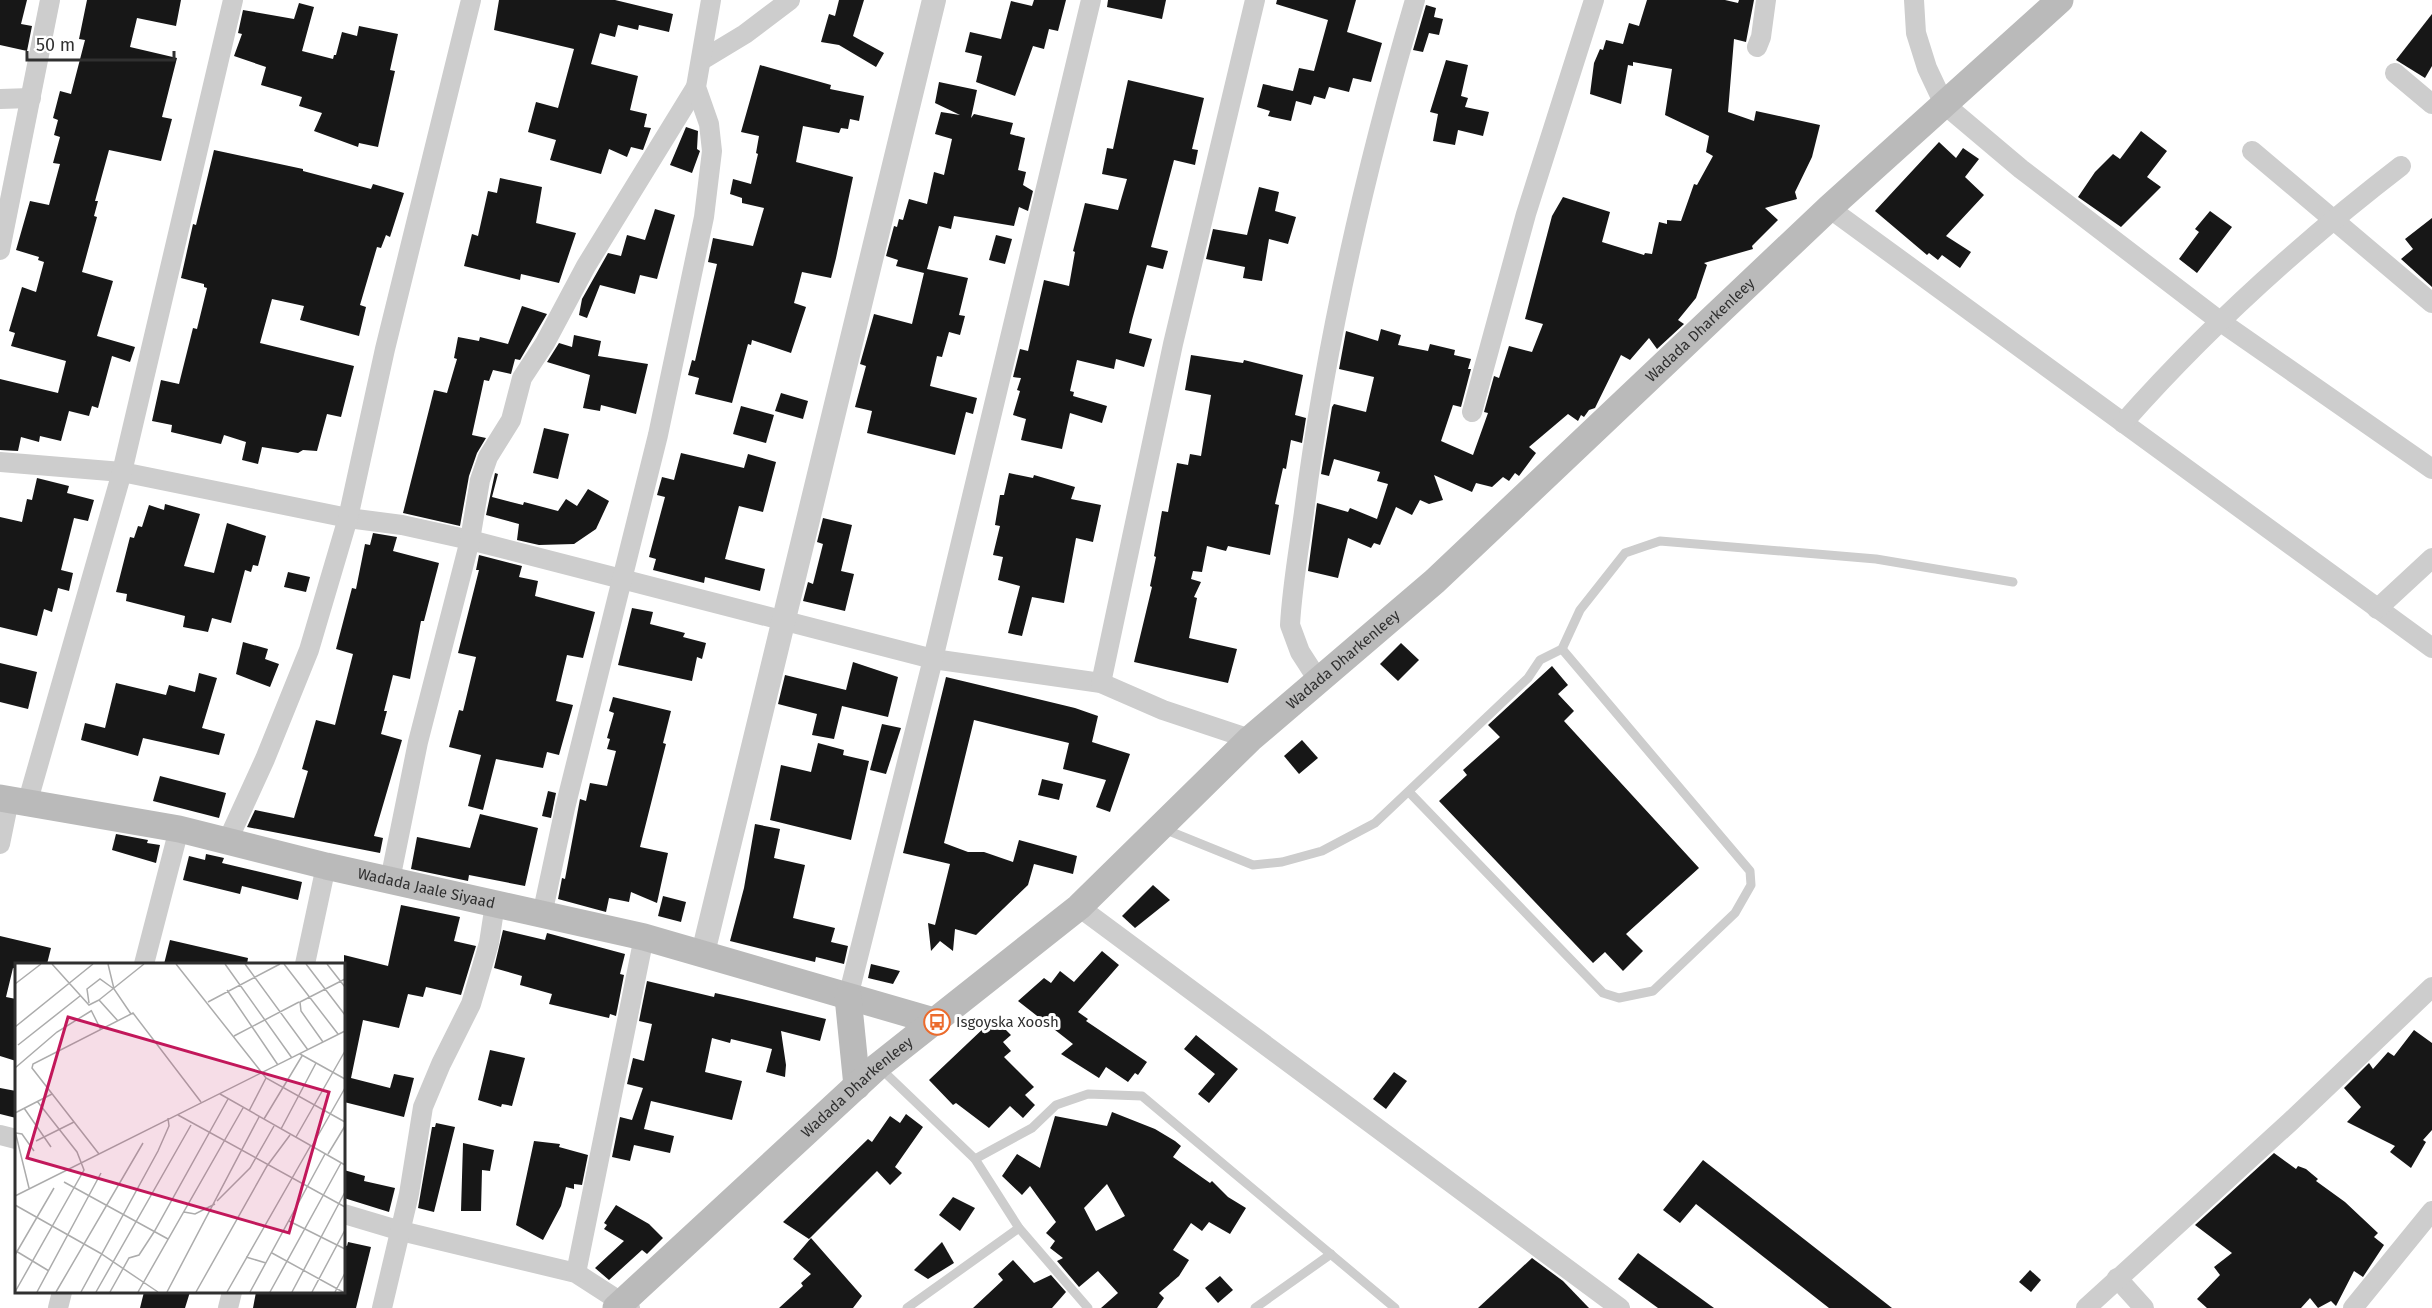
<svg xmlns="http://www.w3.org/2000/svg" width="2432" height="1308" font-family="'Fira Sans',sans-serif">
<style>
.building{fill:#171717;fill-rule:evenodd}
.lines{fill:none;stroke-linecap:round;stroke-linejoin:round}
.service{stroke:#cdcdcd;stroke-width:9}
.minor{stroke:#cdcdcd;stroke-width:20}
.tertiary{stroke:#cdcdcd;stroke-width:24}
.secondary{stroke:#bababa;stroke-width:27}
.labels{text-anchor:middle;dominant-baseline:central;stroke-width:6;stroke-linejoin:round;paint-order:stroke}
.street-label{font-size:15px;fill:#303030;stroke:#fff}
.poi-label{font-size:15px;fill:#303030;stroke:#fff;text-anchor:start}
.inset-road{fill:none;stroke:#acacac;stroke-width:1.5}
.view{fill:#c2185b;fill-opacity:0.15;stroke:#c2185b;stroke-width:3}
.inset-edge{fill:none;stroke:#303030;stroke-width:3}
</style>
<rect width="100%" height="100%" fill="#fff"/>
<g class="building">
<path d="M0,0H27L21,24L32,26L27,51L0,45Z"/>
<path d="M87,0H181L176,26L137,18L130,47L177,58L162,117L172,119L161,161L109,150L95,201H98L94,216L97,217L82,272L113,281L97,336L135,347L130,362L112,356L98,408L92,406L89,416L69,411L61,441L40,436L39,442L21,437L18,451L0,450V379L58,393L66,361L11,346L15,333L9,331L22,287L36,292L44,262L38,260L39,257L16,250L30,201L49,205L60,164L53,163L60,137L54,135L58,120L53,118L60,91L71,94L85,40L79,39Z"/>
<path d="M499,0H615L673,14L669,32L639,25L638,30L618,25L615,37L600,33L591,64L638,76L630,110L647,114L644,127L651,128L643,150L631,147L627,157L609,149L601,174L550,160L556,140L528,132L536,102L558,108L574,49L494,30Z"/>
<path d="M839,0H864L853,36L884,53L876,67L839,45L821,42L829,14L835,16Z"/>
<path d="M1034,0H1066L1058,31L1049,29L1044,49L1033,46L1015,96L976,82L982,56L965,52L970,32L1001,39L1011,1L1032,6Z"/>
<path d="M1108,0H1166L1162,19L1107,7Z"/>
<path d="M1277,0H1356L1347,32L1382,43L1371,82L1353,78L1349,92L1329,87L1325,99L1314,96L1311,105L1296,101L1291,121L1268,116L1270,111L1257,107L1263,84L1293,91L1299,68L1314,71L1328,20L1276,4Z"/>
<path d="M1647,0H1725L1738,3L1739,0H1754L1746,42L1734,39L1728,112L1754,121L1756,111L1820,125L1812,157L1795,192L1797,199L1765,208L1778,220L1752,246L1753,249L1704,263L1707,265L1696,298L1678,320L1684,324L1657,349L1649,338L1630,360L1621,355L1595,408L1589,410L1584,417L1581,415L1578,421L1568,414L1529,447L1536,453L1519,476L1515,473L1509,481L1503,477L1492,487L1476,483L1472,492L1434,475L1443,500L1429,504L1420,500L1412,515L1396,507L1380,545L1374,543L1371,548L1348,538L1338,578L1308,571L1317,503L1348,512L1350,508L1377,519L1388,484L1377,481L1380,472L1334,459L1329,476L1321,474L1332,407L1334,404L1366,412L1374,377L1339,369L1346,331L1378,341L1381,329L1401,335L1398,345L1428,351L1430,344L1455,350L1454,355L1471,359L1468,369H1471L1461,407L1453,405L1441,441L1473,455L1488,413L1484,412L1494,376L1499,378L1509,346L1532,352L1543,324L1525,319L1552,216L1563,197L1610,212L1602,242L1644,255L1645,253L1652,254L1659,222L1667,224V220L1681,221L1694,184L1697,185L1713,156L1706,152L1709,136L1665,115L1672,69L1633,62V66L1628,65L1621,104L1590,94L1594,63L1600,49L1603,50L1606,40L1623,44L1629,23L1639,26Z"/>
<path d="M299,3L314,7L302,51L333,59L334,55H336L342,32L357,36L359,26L398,34L390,70L395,71L378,147L359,143L358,147L314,131L322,113L299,106L302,97L261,85L266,67L234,56L242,34L238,33L243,10L294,19Z"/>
<path d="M1426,5L1436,8L1434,17L1443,19L1439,35L1429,33L1423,52L1413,50Z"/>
<path d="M2432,14V66L2425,78L2396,60Z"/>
<path d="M1446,60L1468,65L1461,96L1468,98L1465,107L1489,112L1483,136L1458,130L1455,145L1433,141L1438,114L1430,112Z"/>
<path d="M760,65L831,85L830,89L864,96L859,121L850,119L848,129L841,128L839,133L803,126L796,162L853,177L836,258L831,278L802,272L794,303L806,307L791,353L752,340L751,345L748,344L732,403L695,394L699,378L688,375L692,360L695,361L717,264L708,262L713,238L753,246L764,208L742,203V198L730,194L733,179L751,184L758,154L756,153L759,136L741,132Z"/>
<path d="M1128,80L1204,98L1192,149L1198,150L1195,165L1174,160L1151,247L1168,251L1163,269L1147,265L1132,320L1129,333L1152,339L1144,367L1116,359L1114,369L1077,360L1070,391L1074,392L1073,396L1107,406L1102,423L1070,413L1062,449L1021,440L1026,419L1013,415L1020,391L1017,390L1021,378L1013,377L1020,349L1028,351L1044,280L1069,286L1075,252L1073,251L1085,203L1118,210L1127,179L1102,174L1107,148L1113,149Z"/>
<path d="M939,82L977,90L971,118L974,114L1013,123L1010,134L1025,138L1018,170L1026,172L1023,185L1033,191L1028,211L1019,207L1014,226L954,216L951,229L939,226L927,269L968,278L959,315L965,316L960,335L949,332L942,357L937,356L930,386L977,398L973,414L966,412L955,455L867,433L872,411L855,407L866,366L860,364L874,314L912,324L924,273L896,266L898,260L886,256L894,226L897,227L899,219L903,220L909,199L927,204L934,172L944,175L952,139L935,134L941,112L960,115L935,103Z"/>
<path d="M686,127L698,131L697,149L700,151L692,173L670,165Z"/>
<path d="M2141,131L2167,151L2147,177L2161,187L2121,227L2078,197L2095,172L2113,154L2120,159Z"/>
<path d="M1939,142L1956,158L1963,148L1979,159L1965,177L1984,195L1946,236L1971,252L1960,268L1942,255L1938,260L1929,253L1927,255L1875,211Z"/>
<path d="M214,150L303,169V171L371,189L373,184L404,193L390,237L386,235L381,248L377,247L360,305L366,307L359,336L300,320L304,306L272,299L260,343L354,366L341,417L327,414L317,451L303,450L298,453L262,447L258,464L242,460L246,442L224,435L221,444L171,432L172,425L152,421L161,380L179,384L193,328L197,329L207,288L204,287V284L181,278L193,224L196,225Z"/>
<path d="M500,178L542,187L536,223L576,233L559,283L521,274L520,280L464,266L472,234L478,236L488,191L497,193Z"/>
<path d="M1259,187L1279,192L1275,211L1296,217L1288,244L1269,239L1262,281L1243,278L1245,267L1206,259L1213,229L1247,235Z"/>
<path d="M655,209L675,215L657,279L640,275L635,294L600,285L587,318L579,315L582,299L608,253L621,256L627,235L645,240Z"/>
<path d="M2210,211L2232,227L2197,273L2179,259L2199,232L2195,229Z"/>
<path d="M2432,218V287L2401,259L2413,249L2405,239Z"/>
<path d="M996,235L1012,239L1005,264L989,260Z"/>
<path d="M522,306L547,314L520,360L515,359L511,374L493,370L489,381L484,380L472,435L486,438L477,453L469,476L460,526L403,513L434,390L447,393L457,359L454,358L458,337L479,341L480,337L508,344Z"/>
<path d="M574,335L601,341L598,356L648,364L636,414L601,405L600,411L583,408L590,375L547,362L559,343L572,347Z"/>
<path d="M1191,355L1243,363L1244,360L1303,375L1295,415L1306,418L1302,443L1291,440L1286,469L1283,468L1275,504L1279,505L1270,555L1228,546L1226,551L1207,546L1202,572L1193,571L1191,579L1201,582L1194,597L1197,598L1189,638L1237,649L1228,683L1134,662L1152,587L1150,586L1156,557L1154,556L1162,511L1168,512L1177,463L1188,465L1190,454L1201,456L1211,395L1185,390Z"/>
<path d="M781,393L808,401L803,419L775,411Z"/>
<path d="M741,406L774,415L766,443L733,434Z"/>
<path d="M544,428L569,434L558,479L533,473Z"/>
<path d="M681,453L744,468L748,454L776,462L763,512L739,506L725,559L765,569L760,591L705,577L704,583L653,570L656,559L649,557L665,497L657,495L662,477L674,480Z"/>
<path d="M495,473L498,474L492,497L523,505L524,502L558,511L566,499L577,506L588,489L609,501L596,529L574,544L539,545L517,540L519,524L486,515Z"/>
<path d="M1009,473L1033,478L1034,475L1075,487L1071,499L1101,505L1093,542L1076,538L1064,603L1032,597L1022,636L1008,633L1020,586L998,580L1003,557L993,555L1000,526L995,525L1000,495H1004Z"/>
<path d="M37,478L69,486L67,493L94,500L88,521L74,518L61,570L73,573L69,591L58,588L52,612L44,609L37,636L0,627V517L22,522L27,499L32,500Z"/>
<path d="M165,504L200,514L184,566L214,573L227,523L266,536L258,566L253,565L251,572L245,570L231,623L212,618L208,632L183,627L185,616L126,601L127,594L116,592L130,537L134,538L138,526L142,527L149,505L164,510Z"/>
<path d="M823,518L852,525L841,571L854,574L845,611L803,601L808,582L813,584L823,544L817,542Z"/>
<path d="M373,533L397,537L393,551L439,563L424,621H421L410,679L393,675L384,711H387L381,734L402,740L374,836L383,838L380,853L247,827L255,810L294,818L308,771L302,769L316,720L335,725L353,654L336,649L352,588L356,589L365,544L370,545Z"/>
<path d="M479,555L522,566L519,577L538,581L535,596L595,612L583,658L567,655L556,701L573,705L559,755L547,752L543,768L496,759L483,810L468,806L481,755L449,747L459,710L463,711L476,657L458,653L479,570H476Z"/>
<path d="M288,572L310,577L306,592L284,587Z"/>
<path d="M632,608L653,612L650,624L685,633L683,637L706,643L702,659L697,657L692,681L618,665Z"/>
<path d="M243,642L268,649L265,659L279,664L270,687L236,674Z"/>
<path d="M1401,643L1419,660L1398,681L1380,664Z"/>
<path d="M853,662L898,677L888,717L842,706L834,739L812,735L817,714L778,704L785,675L846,690Z"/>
<path d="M0,663L37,672L28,709L0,702Z"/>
<path d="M1552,666L1568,685L1558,694L1574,711L1564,721L1699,868L1626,934L1643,951L1623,971L1605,952L1593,963L1439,801L1467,775L1463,770L1500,737L1488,725Z"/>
<path d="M199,673L217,678L202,728L225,734L219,755L143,738L138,756L81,740L85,723L105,728L116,683L166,695L169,685L195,692Z"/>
<path d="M946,677L1075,708L1098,716L1092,742L1130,754L1110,812L1096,807L1106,780L1063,769L1069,743L974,720L944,843L968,852H984L1013,862L1019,840L1077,856L1073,874L1034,864L1028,885L976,935L955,929L953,951L940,941L931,951L928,923L935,925L950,864L903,853Z"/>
<path d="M613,697L671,711L663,743L666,744L640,847L668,853L657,903L631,892L629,902L609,898L606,912L558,899L562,878L565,879L580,799L586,801L590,783L607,786L616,751L607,749L610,739L607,738L614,713L609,711Z"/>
<path d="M882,724L901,728L886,774L870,770Z"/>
<path d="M1302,740L1318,758L1299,774L1284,756Z"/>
<path d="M818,743L844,750L843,755L869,761L851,840L770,820L781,765L811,772Z"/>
<path d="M160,776L226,793L219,818L153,801Z"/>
<path d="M1042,779L1063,784L1059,800L1038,795Z"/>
<path d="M548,791L556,793L551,818L542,816Z"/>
<path d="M480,814L538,828L525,886L469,875L468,881L411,869L417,837L470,848Z"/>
<path d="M755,824L780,829L774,858L805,865L793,918L835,928L831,942L848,946L844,964L816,957L815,962L730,941L744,888Z"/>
<path d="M116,834L148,840L147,843L160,845L156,863L112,850Z"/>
<path d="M206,854L224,858L222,863L302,882L298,900L242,886L240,894L183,880L189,856L205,860Z"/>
<path d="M1153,885L1170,900L1135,928L1122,916Z"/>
<path d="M663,896L686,902L681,922L658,916Z"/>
<path d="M401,905L460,917L454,941L476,946L461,995L426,987L423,997L408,994L399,1028L363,1020L351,1078L390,1088L394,1074L414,1078L404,1117L344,1102V955L388,966Z"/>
<path d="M503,930L545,940L547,933L625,954L620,974L624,975L616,1016L610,1014L609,1018L549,1004L552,994L520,985L522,976L494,968Z"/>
<path d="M0,936L51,948L47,964H16V969L13,968L6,997L16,999V1061L0,1056Z"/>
<path d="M170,940L248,958L247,964H164Z"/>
<path d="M1102,951L1119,965L1078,1012L1088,1019L1086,1021L1147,1062L1138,1075L1135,1073L1128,1082L1106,1067L1099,1078L1061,1054L1073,1044L1018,1001L1044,978L1051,983L1060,971L1074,982Z"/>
<path d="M871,964L900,971L893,984L868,978Z"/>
<path d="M647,981L714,997L715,993L742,999L826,1019L820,1041L781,1031L786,1065L785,1077L766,1072L772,1049L731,1039L730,1043L712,1038L705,1072L742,1081L732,1120L651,1101L644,1129L674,1136L670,1153L634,1145L630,1161L612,1157L620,1117L632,1120L643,1088L627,1084L633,1058L644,1061L652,1024L639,1021Z"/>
<path d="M999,1023L1011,1035L1003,1042L1011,1051L1004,1057L1034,1087L1025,1095L1035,1105L1023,1118L1010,1106L989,1128L956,1103L953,1105L929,1080L987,1025L992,1030Z"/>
<path d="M2414,1030L2432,1043V1130L2423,1140L2426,1142L2411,1168L2390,1152L2395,1146L2347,1122L2361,1107L2344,1088L2369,1063L2373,1069L2388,1052L2394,1056Z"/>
<path d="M1196,1035L1238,1069L1209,1103L1198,1094L1215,1074L1184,1049Z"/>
<path d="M490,1050L525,1058L512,1106L502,1104L501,1107L478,1100Z"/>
<path d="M1394,1072L1407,1081L1386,1109L1373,1099Z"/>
<path d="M0,1088L16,1091V1118L0,1114Z"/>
<path d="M1112,1112L1155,1129L1175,1141L1181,1146L1173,1157L1210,1183L1212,1181L1228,1197L1246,1208L1230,1234L1209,1222L1202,1231L1191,1223L1173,1250L1189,1260L1179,1276L1159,1293L1164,1298L1157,1308H1101L1118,1293L1098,1271L1079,1287L1057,1261L1063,1258L1050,1248L1055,1241L1046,1233L1056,1222L1030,1186L1022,1195L1002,1176L1017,1154L1040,1168L1055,1116L1107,1126ZM1107,1184L1125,1216L1096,1231L1084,1208Z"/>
<path d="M906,1114L923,1127L895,1167L902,1173L890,1185L877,1171L809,1239L783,1222L868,1139L872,1142L890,1116L900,1123Z"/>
<path d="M436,1123L455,1127L434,1212L418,1208L432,1127H435Z"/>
<path d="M534,1141L560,1144L559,1147L588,1155L582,1185L574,1184V1189L566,1187L561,1206L543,1240L516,1225Z"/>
<path d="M463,1143L494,1150L490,1171L482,1170L481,1211H461Z"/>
<path d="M2274,1153L2296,1169L2298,1166L2306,1169L2318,1179L2316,1181L2345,1202L2378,1233L2374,1237L2384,1245L2363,1277L2354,1271L2336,1306L2331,1301L2318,1308L2310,1298L2301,1308H2207L2197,1299L2220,1275L2214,1267L2232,1253L2195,1225Z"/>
<path d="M1703,1160L1892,1308H1829L1696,1204L1680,1223L1663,1210Z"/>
<path d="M344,1170L365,1176L364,1181L395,1188L389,1212L344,1198Z"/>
<path d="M953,1197L975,1208L960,1231L939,1215Z"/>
<path d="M616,1205L649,1224L663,1238L647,1254L642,1250L609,1280L595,1268L624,1241L604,1229L607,1225L604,1223Z"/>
<path d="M811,1238L862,1296L853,1308H779L803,1286L801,1283L811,1274L793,1259Z"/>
<path d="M348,1242L371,1247L356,1308H253L256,1292H344V1245L347,1246Z"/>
<path d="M942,1242L954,1263L928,1279L914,1270Z"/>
<path d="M1638,1253L1714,1308H1658L1618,1279Z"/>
<path d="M1532,1258L1563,1281L1589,1308H1478Z"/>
<path d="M1013,1260L1034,1283L1051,1275L1066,1292L1052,1308H973L1003,1280L998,1274Z"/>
<path d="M2030,1270L2041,1280L2031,1292L2019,1282Z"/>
<path d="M1220,1276L1233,1290L1218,1303L1205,1288Z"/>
<path d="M144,1292H190L185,1308H140Z"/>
</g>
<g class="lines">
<g class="service">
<path d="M1409,792L1603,993L1619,998L1653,991L1735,913L1751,885L1750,871L1562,649"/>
<path d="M1164,829L1253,865L1282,862L1322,851L1375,823L1528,678L1540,660L1562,649L1580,610L1625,553L1660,541L1876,559L2013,582"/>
<path d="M880,1068L975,1159L1019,1228L1088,1308"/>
<path d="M975,1159L1032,1128L1056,1105L1088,1094L1142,1096L1395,1308"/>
<path d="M907,1308L1019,1228"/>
<path d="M1255,1308L1331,1254"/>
</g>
<g class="minor">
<path d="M1914,0L1916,33L1927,68L1944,104L2021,169L2221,322L2432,469"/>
<path d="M1757,47L1761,37L1766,0"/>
<path d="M702,60L745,34L790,0"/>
<path d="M2395,73L2432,104"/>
<path d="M0,99L31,98"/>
<path d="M2252,151L2432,303"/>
<path d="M1829,208L2432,648"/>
<path d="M0,250L50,0"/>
<path d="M1472,412L1526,214L1594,0"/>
<path d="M2123,423C2207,328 2301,243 2401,166"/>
<path d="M0,462L122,472L348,518L402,525L470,540L933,659L1101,683L1163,710L1250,739"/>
<path d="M2377,609L2432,558"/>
<path d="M1101,683L1173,344L1255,0"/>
<path d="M1320,683L1300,652L1290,625C1292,587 1299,549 1304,512C1326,339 1366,167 1415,0"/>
<path d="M27,804L122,472L233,0"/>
<path d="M228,840L265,759L309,650L348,518L385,349L471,0"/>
<path d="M0,844L9,800"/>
<path d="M390,880L418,742L470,540L480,480L488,457L511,420L522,378L545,343L586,266L696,87"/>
<path d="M1079,907L1620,1308"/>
<path d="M542,915L565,808L658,435L704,217L712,151L709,124L696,87L711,0"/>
<path d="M144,964L179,829"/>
<path d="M305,964L326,866"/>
<path d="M848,997L933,659L1091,0"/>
<path d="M0,1135L16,1139"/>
<path d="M344,1214L401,1231L576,1273L630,1308"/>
<path d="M576,1273L644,937"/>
<path d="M2117,1278L2144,1308"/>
<path d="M58,1308L62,1292"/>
<path d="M228,1308L232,1292"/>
<path d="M382,1308L409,1194L423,1107L441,1064L471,1004L489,943L495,904"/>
<path d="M2086,1308L2290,1122L2432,987"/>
<path d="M2353,1308L2432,1211"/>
</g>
<path class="tertiary" d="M703,953L934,0"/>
<g class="secondary">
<path id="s1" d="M0,798L179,829L326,866L644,937L937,1022"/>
<path d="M848,997L857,1086"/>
<path id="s2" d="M616,1308L878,1066L1079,907L1250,739L1435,581L1829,208L2060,0"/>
</g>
</g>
<defs>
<g id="bus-ring" transform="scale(1.35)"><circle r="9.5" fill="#fff" stroke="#ec6b2c" stroke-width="1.5"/><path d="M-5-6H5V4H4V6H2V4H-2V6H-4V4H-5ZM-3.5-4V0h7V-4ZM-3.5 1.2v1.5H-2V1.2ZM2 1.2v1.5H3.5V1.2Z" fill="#ec6b2c"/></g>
</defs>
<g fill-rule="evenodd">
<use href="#bus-ring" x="937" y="1022"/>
</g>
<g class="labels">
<g class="street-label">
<text stroke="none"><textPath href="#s2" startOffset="1461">Wadada Dharkenleey</textPath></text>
<text stroke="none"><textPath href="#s2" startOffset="975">Wadada Dharkenleey</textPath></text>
<text stroke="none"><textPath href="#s1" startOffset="436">Wadada Jaale Siyaad</textPath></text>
<text stroke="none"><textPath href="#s2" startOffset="327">Wadada Dharkenleey</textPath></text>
</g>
<g class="poi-label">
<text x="956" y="1022">Isgoyska Xoosh</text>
</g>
</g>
<g transform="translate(15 963)">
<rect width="330" height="330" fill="#fff"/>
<path class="inset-road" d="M37,1L74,42L84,37L103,58M93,1L99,26L116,51M161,1L251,115L330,159M210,1L277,95M230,1L293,87M269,1L323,71M291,1L330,52M312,1L330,24M0,21L26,1M212,27L263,102M84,37L129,1M193,39L265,1M74,40L72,26L85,16L99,26M76,47L86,67M0,64L78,1M219,73L284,39M308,79L286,48L285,39L330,16M3,82L65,33M285,91L330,116M0,105L42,69L76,48M205,131L330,202M9,145L36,184M234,148L251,115M0,150L37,131M163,152L330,244M249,156L287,93M266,166L301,100M0,168L14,225M1,170L7,171L19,188M281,174L330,88M21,178L59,159M297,183L330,125M84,191L17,105L18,101L118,50L186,139M313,191L330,163M49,219L153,276M0,233L330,68M202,238L235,205L259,163M0,242L85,290L143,329M169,249L180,251L200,241M274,258L330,286M1,288L34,308M257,290L328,329M0,292L39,225M231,294L251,300M0,329L69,207L62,189L22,138M22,329L86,210M41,329L128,180M66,329L143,188L154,163L153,155M81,329L176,162M95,329L114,295L124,292L139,269L213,136M123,329L228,145M152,329L244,154M181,329L252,203L275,172M212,329L296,182M235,329L310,191M255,329L326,200M277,329L330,229M297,329L330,267M320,329L330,310"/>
<path class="view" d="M53,54L314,129L274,270L12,195Z"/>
<rect width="330" height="330" class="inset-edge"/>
</g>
<path d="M27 51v9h147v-9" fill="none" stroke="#303030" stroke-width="3"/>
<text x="36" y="51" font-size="18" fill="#303030" stroke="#ffffff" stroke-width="4.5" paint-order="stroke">50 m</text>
</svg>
